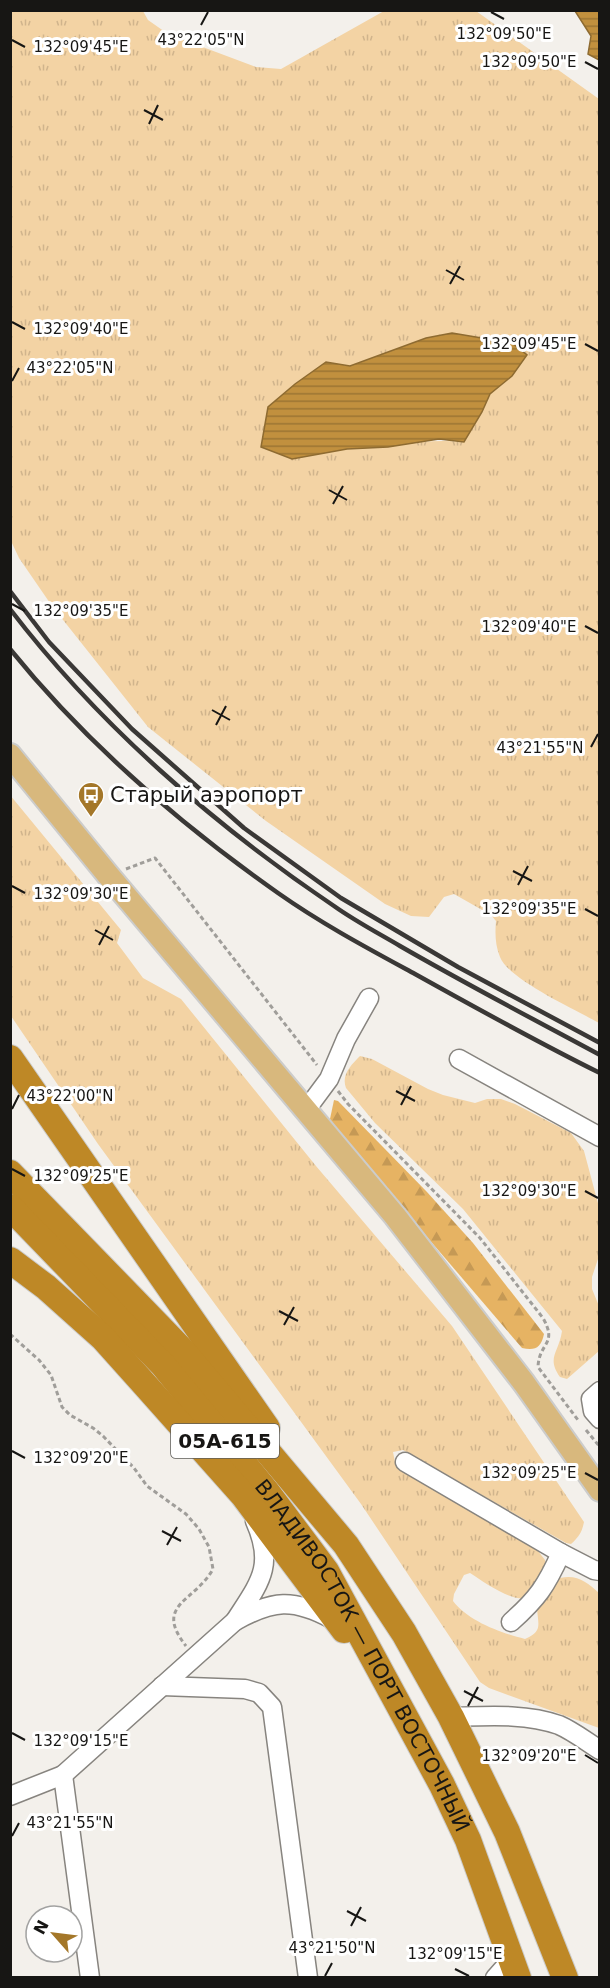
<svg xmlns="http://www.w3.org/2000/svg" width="610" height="1988" font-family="'DejaVu Sans',sans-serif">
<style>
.grass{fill:url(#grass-tufts);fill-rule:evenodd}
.forest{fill:url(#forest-firs)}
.water{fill:url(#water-rules);stroke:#8e6b31;stroke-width:1.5}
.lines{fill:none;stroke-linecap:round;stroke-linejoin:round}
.minor-casing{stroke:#87847f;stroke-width:21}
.major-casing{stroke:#cccccb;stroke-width:26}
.highway-casing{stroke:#cccccb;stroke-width:28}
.path{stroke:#a09e9a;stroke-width:3;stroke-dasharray:4.5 3;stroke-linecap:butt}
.minor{stroke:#fff;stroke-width:18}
.major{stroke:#d8b87d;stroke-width:22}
.highway{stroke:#be8826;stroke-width:26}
.rail{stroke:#3a3836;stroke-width:4.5}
.ticks{fill:none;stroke:#171614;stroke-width:2}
.labels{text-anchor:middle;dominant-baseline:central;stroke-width:6;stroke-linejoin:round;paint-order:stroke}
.shield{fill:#fff;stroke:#5d5c5a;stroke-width:1.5}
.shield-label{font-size:20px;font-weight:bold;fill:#171614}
.poi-label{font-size:21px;fill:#171614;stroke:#fff;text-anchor:start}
.street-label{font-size:21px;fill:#171614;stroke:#fff}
.ticks-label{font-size:15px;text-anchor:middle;fill:#171614;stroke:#fff;stroke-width:6;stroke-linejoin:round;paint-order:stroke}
</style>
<defs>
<pattern id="grass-tufts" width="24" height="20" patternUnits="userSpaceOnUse" patternTransform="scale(1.5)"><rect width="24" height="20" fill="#f3d3a4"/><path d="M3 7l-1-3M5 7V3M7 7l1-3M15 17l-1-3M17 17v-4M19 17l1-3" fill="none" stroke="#d0b48c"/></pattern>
<pattern id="forest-firs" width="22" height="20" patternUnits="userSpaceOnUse" patternTransform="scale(1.5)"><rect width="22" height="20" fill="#e6b363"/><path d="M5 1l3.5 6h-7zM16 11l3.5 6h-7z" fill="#c59955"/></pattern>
<pattern id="water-rules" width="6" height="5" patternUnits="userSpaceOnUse" patternTransform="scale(1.5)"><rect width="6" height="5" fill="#c1903e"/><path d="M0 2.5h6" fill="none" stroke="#9c7533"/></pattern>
</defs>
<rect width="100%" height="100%" fill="#f3f0eb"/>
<g class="grass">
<path d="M11,11H143L148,20L168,34L256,67L281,69L384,11H476L599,99V1023C576,1010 509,980 500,957C495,945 495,933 496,921L491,915L454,894L444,897L429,917L411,916L385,904L266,821L148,727L52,606L19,558L11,541ZM452,333L512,343V376L490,394L482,412L464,442C426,438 386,447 347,449L326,362L350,366L426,338Z"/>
<path d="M10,795L121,930L117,943L143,978L181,999L316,1166L452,1326L584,1522C582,1532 579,1537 571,1544L566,1543L403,1450L393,1452L395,1462L538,1551L545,1560L547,1569L527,1598C511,1602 484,1582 470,1573L464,1575L454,1594L453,1601C468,1621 501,1633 525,1639C543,1631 538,1625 537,1608L560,1578C577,1574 587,1582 599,1593V1728L489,1688L480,1682L361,1504L98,1144L11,1016Z"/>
<path d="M360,1056L372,1059L428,1089L443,1095L475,1103L487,1099H501L515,1104L571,1133L584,1151L599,1207V1256L592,1277V1289L599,1306V1351L567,1379L560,1377C546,1357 559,1353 562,1331L463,1209L375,1123L346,1088C341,1075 351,1065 360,1056Z"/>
</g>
<path class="forest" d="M334,1100L338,1101L427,1192L473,1243L544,1334C541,1348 535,1351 522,1348L332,1126L330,1119Z"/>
<g class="water">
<path d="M575,11H599V60L588,54L591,36Z"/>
<path d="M452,333L512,343L527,355L512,376L490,394L482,412L464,442L439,439L388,447L347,449L292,459L261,447L268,407L295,384L326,362L350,366L426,338Z"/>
</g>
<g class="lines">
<g class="minor-casing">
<g id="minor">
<path d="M459,1059L600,1137"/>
<path d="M306,1110L329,1079L346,1039L369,998"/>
<path d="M600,1391L591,1399L593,1411L600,1419"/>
<path d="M405,1462L561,1553L594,1570L600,1571"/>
<path d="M255,1521C275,1566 260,1582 235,1621C273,1600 293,1598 332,1619"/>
<path d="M511,1622C538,1598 546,1586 561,1553"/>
<path d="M162,1686L245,1689L259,1693L272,1707L308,1978"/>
<path d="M451,1717C486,1716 526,1713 559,1725C573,1731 587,1742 600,1750"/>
<path d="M63,1775L90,1978"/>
<path d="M10,1796L63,1775L235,1621"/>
<path d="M495,1978L511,1960"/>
</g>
</g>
<g class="major-casing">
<path id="major" d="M10,755L108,875L395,1216L524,1383L600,1490"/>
</g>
<g class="highway-casing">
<g id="highway">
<path d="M10,1058L267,1428"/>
<path d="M10,1173L183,1351L346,1545L404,1633L451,1717L507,1832L565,1978"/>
<path id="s1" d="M10,1207L163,1365L267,1492L326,1571L442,1785L468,1840L518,1978"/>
<path d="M10,1260L46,1287L103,1338L146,1386L243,1495L344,1630"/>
</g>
</g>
<g class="path">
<path d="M126,869L155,858L317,1065"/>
<path d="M338,1091L348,1104L480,1238L543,1318C558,1345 539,1342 538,1367L578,1420"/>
<path d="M10,1334L39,1360L51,1375L62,1407L70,1415L93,1428L103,1436L134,1468L147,1486L186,1514L199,1529L209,1547L213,1569C195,1602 153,1604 186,1646"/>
<path d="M586,1430L600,1447"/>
</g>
<use href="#minor" class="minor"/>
<use href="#major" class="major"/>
<use href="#highway" class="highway"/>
<g class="rail">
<path d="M10,591L49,642L132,729L244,828L341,898L458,967L600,1043"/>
<path d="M10,609C98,724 214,825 334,906C355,921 378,933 400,946C466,984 533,1019 600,1055"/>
<path d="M10,649C86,743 180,824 278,893C322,924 369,949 415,974C476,1008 537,1042 600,1073"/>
</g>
</g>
<path class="ticks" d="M491,12L504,19M201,25L208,12M12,40L25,47M585,62L598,69M144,110L163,120M149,124L158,105M446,270L464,280M450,284L460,266M12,322L25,329M585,344L598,351M12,381L19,368M329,490L347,500M333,504L343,486M12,604L25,611M585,626L598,633M212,710L230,720M216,725L226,706M591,747L598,734M513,871L532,881M518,885L528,866M12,886L25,893M585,909L598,916M95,930L113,940M99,945L109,926M396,1091L415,1101M401,1105L411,1086M12,1109L19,1095M12,1169L25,1176M585,1191L598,1198M279,1311L298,1321M284,1325L294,1307M12,1451L25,1458M585,1473L598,1480M162,1531L181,1541M167,1545L177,1527M464,1691L483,1701M468,1706L478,1687M12,1733L25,1740M585,1755L598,1763M12,1836L19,1823M347,1911L366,1921M351,1926L361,1907M455,1969L469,1976M325,1976L332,1963"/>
<defs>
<g id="bus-pin" transform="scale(1.35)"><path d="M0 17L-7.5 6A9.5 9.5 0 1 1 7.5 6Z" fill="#a47729" stroke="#fff"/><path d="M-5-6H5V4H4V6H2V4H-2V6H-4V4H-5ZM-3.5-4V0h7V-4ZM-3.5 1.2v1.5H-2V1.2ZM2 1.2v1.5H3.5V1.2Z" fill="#fff"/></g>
</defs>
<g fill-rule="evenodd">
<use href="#bus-pin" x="91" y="795"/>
</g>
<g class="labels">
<rect class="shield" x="171" y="1424" width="108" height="34" rx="4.5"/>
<g class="shield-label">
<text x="225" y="1441">05А-615</text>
</g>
<g class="poi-label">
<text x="110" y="795">Старый аэропорт</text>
</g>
<g class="street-label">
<text stroke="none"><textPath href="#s1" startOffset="574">ВЛАДИВОСТОК — ПОРТ ВОСТОЧНЫЙ</textPath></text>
</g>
</g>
<g class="ticks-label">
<text x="504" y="39">132°09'50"E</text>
<text x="201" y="45">43°22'05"N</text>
<text x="81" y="52">132°09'45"E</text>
<text x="529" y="67">132°09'50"E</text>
<text x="81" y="334">132°09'40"E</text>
<text x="529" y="349">132°09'45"E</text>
<text x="70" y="373">43°22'05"N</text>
<text x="81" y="616">132°09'35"E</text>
<text x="529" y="632">132°09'40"E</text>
<text x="540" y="753">43°21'55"N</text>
<text x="81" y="899">132°09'30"E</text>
<text x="529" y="914">132°09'35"E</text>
<text x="70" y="1101">43°22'00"N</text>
<text x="81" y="1181">132°09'25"E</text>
<text x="529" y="1196">132°09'30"E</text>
<text x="81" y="1463">132°09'20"E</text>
<text x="529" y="1478">132°09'25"E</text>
<text x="81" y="1746">132°09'15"E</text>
<text x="529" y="1761">132°09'20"E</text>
<text x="70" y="1828">43°21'55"N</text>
<text x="332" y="1953">43°21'50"N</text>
<text x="455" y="1959">132°09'15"E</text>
</g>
<rect width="610" height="1988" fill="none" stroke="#171614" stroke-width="24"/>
<g transform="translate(54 1934) rotate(298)"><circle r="28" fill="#ffffff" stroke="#a2a2a1" stroke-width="1.5"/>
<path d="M0-4.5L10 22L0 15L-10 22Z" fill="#a47729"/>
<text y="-9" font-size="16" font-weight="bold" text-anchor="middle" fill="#171614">N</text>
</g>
</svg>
